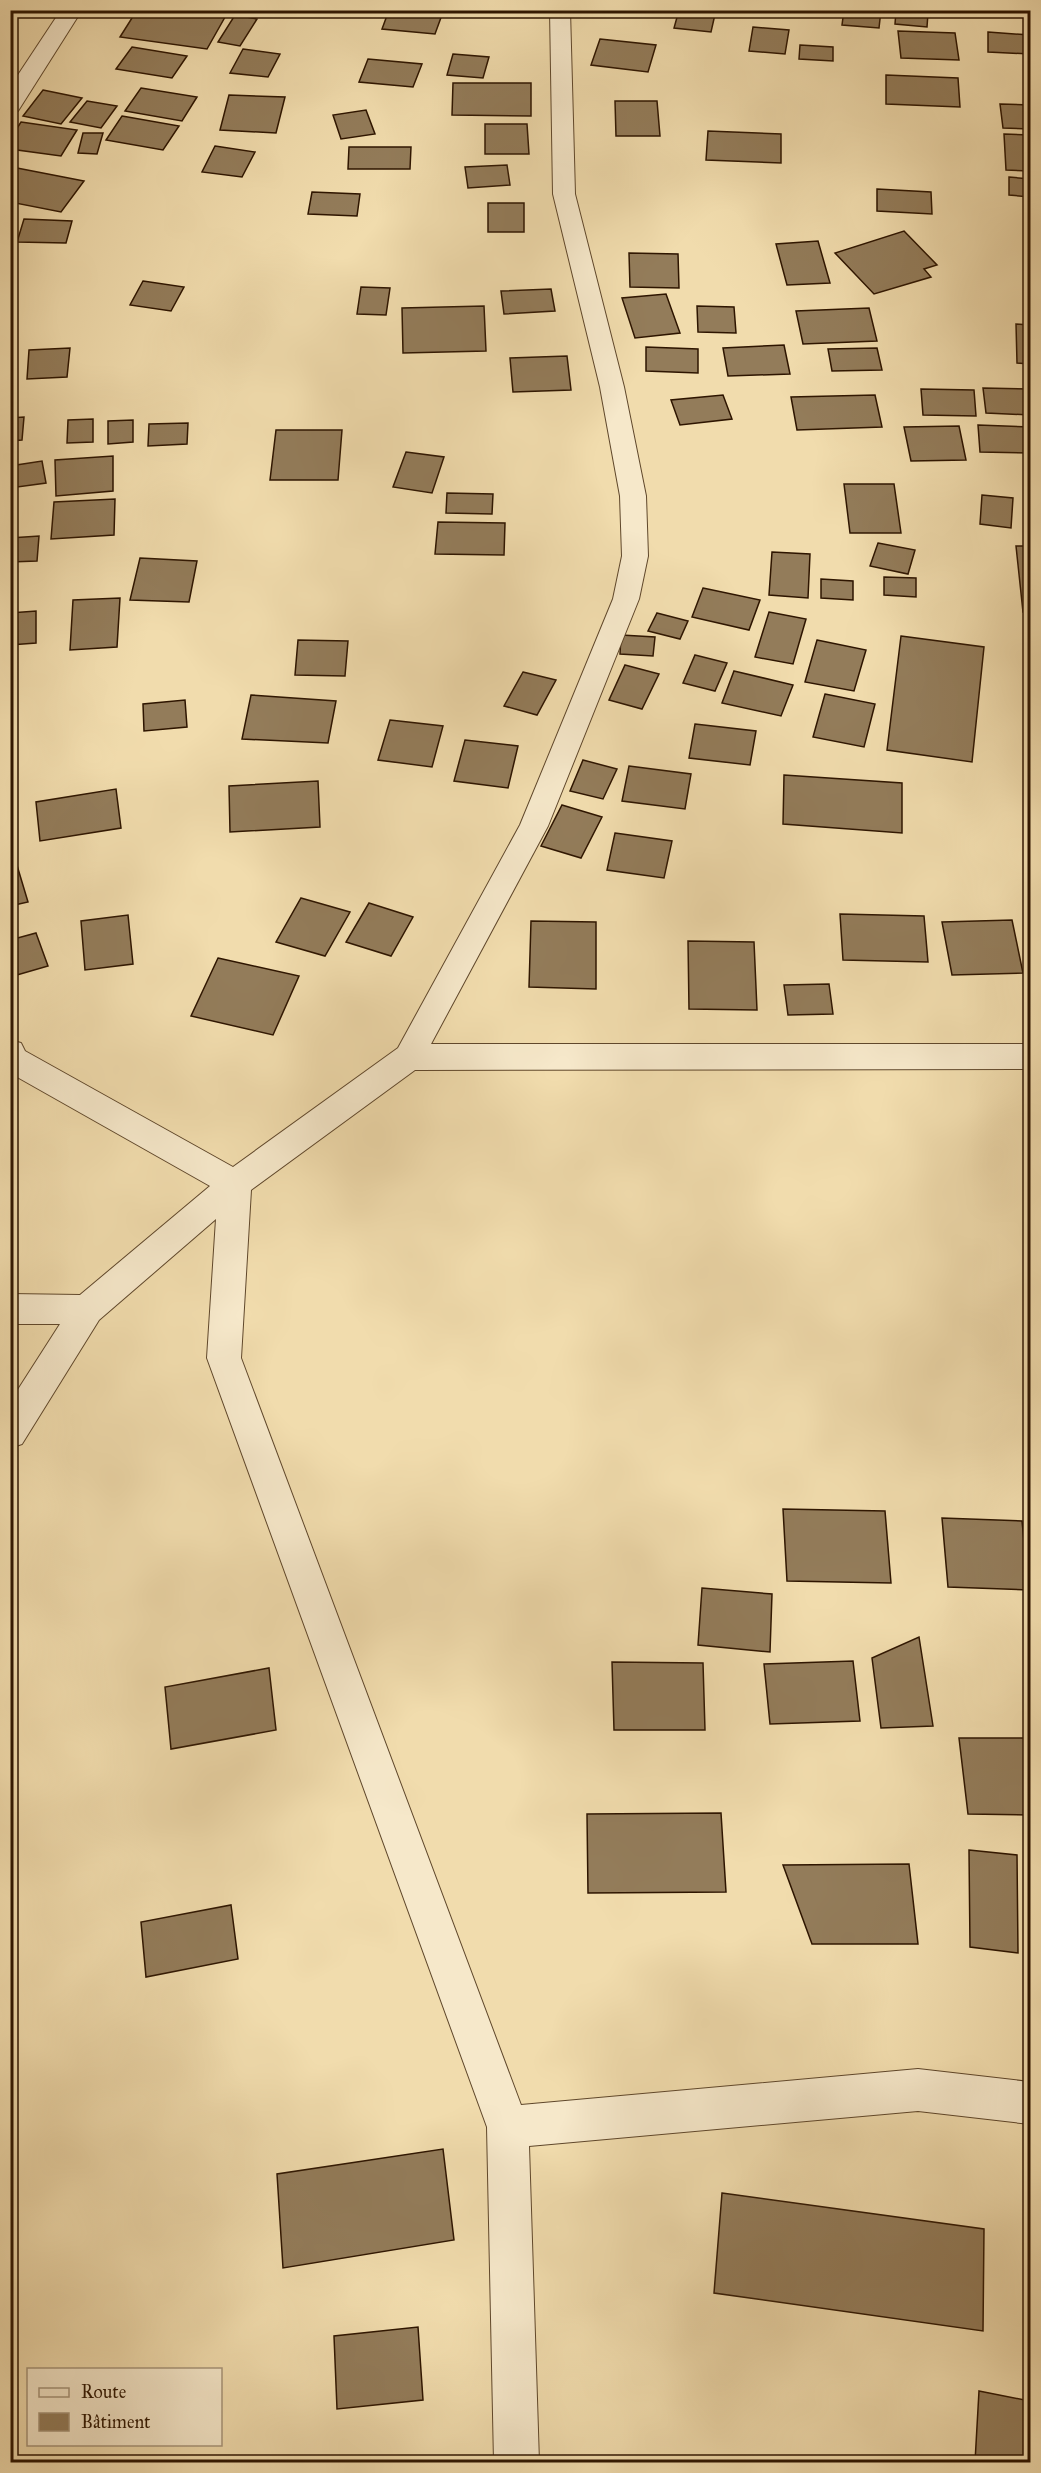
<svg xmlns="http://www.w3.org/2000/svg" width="1041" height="2473" font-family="'IM FELL Great Primer',serif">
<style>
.building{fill:#937c5a;stroke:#2e1500;stroke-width:1.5}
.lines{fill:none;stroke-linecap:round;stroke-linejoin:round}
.minor-casing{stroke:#5f472b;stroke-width:2}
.minor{fill:#f6e8ca;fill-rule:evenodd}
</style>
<rect width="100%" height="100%" fill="#f1dcad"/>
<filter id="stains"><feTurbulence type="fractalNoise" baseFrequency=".00333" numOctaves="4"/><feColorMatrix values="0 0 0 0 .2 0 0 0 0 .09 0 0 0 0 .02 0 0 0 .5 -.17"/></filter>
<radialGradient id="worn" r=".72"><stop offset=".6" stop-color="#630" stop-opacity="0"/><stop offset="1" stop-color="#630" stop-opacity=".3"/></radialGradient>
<g class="building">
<path d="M137,10H229L207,49L120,37Z"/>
<path d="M389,10H431L443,12L435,34L382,29Z"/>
<path d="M679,10H716L711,32L674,28Z"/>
<path d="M844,10H881L879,28L842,25Z"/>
<path d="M896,11L928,13L927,27L895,24Z"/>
<path d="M235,15L257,19L240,46L218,42Z"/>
<path d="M753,27L789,30L785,54L749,51Z"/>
<path d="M898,31L955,33L959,60L901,58Z"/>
<path d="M988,32L1030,35V54L988,52Z"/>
<path d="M600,39L656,45L648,72L591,65Z"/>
<path d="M800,45L833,47V61L799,59Z"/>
<path d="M132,47L187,56L172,78L116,69Z"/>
<path d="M243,49L280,54L268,77L230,73Z"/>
<path d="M453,54L489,57L483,78L447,75Z"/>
<path d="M368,59L422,64L413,87L359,82Z"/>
<path d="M886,75L958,78L960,107L886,104Z"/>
<path d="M453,83H531V116L452,115Z"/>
<path d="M141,88L197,97L182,121L125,111Z"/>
<path d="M43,90L82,98L61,124L23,116Z"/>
<path d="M229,95L285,97L276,133L220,130Z"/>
<path d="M87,101L117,106L101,128L70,122Z"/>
<path d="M615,101H657L660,136H616Z"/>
<path d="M1000,104L1030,105V129L1003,128Z"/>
<path d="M366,110L375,134L341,139L333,115Z"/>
<path d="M122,116L179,126L163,150L106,140Z"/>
<path d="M21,122L77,130L61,156L10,149V139Z"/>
<path d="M485,124H527L529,154H485Z"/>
<path d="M708,131L781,134V163L706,160Z"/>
<path d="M83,133H103L97,154L78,153Z"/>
<path d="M1004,134L1030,135V171L1006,170Z"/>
<path d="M215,146L255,152L242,177L202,172Z"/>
<path d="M349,147H411L410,169H348Z"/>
<path d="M507,165L510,185L468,188L465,167Z"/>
<path d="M17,168L84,181L61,212L10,202V177Z"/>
<path d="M1009,177L1030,179V197L1009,195Z"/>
<path d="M877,189L931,192L932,214L877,211Z"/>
<path d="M312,192L360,194L357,216L308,214Z"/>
<rect x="488" y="203" width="36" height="29"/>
<path d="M24,219L72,221L66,243L17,242Z"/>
<path d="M904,231L937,265L924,269L931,277L874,294L835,253Z"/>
<path d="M818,241L830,283L787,285L776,244Z"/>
<path d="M629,253L678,254L679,288L630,287Z"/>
<path d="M143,281L184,287L171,311L130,305Z"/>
<path d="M361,287L390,288L386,315L357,314Z"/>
<path d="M551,289L555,311L504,314L501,291Z"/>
<path d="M666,294L680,333L635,338L622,298Z"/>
<path d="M484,306L486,351L403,353L402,308Z"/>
<path d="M697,306L734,307L736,333L698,332Z"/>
<path d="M869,308L877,341L803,344L796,311Z"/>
<path d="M1016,324L1030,325V364L1017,363Z"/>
<path d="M784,345L790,374L728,376L723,348Z"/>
<path d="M646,347L698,349V373L646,371Z"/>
<path d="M70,348L67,377L27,379L29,350Z"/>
<path d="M877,348L882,370L832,371L828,349Z"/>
<path d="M567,356L571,390L513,392L510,358Z"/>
<path d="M983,388L1030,389V415L986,413Z"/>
<path d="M921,389L974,390L976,416L923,415Z"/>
<path d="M723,395L732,419L680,425L671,400Z"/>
<path d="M875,395L882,427L797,430L791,397Z"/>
<path d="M24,417L22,440L10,441V418Z"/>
<path d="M93,419V442L67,443L68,420Z"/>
<path d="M133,420V442L108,444V421Z"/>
<path d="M188,423L187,444L148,446L149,424Z"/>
<path d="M978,425L1030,427V453L980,452Z"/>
<path d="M959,426L966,460L911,461L904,427Z"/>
<path d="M276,430H342L338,480H270Z"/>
<path d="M406,452L444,457L432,493L393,487Z"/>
<path d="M113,456V491L56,496L55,460Z"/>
<path d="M42,461L46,483L10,488V466Z"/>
<path d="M844,484H894L901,533H850Z"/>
<path d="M447,493L493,494L492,514L446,513Z"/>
<path d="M982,495L1013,498L1011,528L980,524Z"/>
<path d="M115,499L114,535L51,539L54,502Z"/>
<path d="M438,522L505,523L504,555L435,554Z"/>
<path d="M39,536L37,561L10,562V538Z"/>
<path d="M878,543L915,550L908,574L870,566Z"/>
<path d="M1016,546H1030V613L1023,612Z"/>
<path d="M772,552L810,554L808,598L769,595Z"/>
<path d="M140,558L197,561L189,602L130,600Z"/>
<path d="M884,577L916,578V597L884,595Z"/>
<path d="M821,579L853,581V600L821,598Z"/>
<path d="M703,588L760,600L749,630L692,617Z"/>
<path d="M120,598L117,647L70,650L73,600Z"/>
<path d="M36,611V643L10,645V613Z"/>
<path d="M769,612L806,619L793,664L755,657Z"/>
<path d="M657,613L688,621L680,639L648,631Z"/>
<path d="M621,635L655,637L653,656L620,654Z"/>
<path d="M901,636L984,647L972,762L887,750Z"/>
<path d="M298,640L348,641L345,676L295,675Z"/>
<path d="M817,640L866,650L854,691L805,682Z"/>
<path d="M695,655L727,663L715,691L683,683Z"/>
<path d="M625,665L659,674L642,709L609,700Z"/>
<path d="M734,671L793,685L781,716L722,703Z"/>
<path d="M523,672L556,680L537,715L504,706Z"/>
<path d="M825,694L875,704L864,747L813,737Z"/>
<path d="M251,695L336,701L328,743L242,739Z"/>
<path d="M185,700L187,727L144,731L143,704Z"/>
<path d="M390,720L443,726L432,767L378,760Z"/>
<path d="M695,724L756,731L750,765L689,758Z"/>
<path d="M465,740L518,746L508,788L454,781Z"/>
<path d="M583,760L617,769L603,799L570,791Z"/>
<path d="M629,766L691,774L685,809L622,801Z"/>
<path d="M784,775L902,783V833L783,824Z"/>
<path d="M318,781L320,827L230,832L229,786Z"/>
<path d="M116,789L121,828L40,841L36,802Z"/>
<path d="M562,805L602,817L581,858L541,846Z"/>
<path d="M615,833L672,841L664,878L607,870Z"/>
<path d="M16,862L28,902L10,906V864Z"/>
<path d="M301,898L350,912L325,956L276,942Z"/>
<path d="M369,903L413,917L391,956L346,942Z"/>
<path d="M840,914L924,916L928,962L843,960Z"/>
<path d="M128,915L133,964L85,970L81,921Z"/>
<path d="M1012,920L1023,973L952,975L942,922Z"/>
<path d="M531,921L596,922V989L529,987Z"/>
<path d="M36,933L48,966L10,977V940Z"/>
<path d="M688,941L754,942L757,1010L689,1009Z"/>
<path d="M218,958L299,976L273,1035L191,1016Z"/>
<path d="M829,984L833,1014L788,1015L784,985Z"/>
<path d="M783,1509L885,1511L891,1583L787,1581Z"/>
<path d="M942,1518L1022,1521L1029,1590L948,1587Z"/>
<path d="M702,1588L772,1594L770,1652L698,1645Z"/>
<path d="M919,1637L933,1726L881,1728L872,1658Z"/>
<path d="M853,1661L860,1721L770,1724L764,1664Z"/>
<path d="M612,1662L703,1663L705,1730H614Z"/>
<path d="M269,1668L276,1730L171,1749L165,1687Z"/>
<path d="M959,1738H1030V1815L968,1814Z"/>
<path d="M721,1813L726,1892L588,1893L587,1814Z"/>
<path d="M969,1850L1017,1855L1018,1953L970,1947Z"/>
<path d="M909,1864L918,1944H812L783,1865Z"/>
<path d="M231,1905L238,1959L146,1977L141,1922Z"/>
<path d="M443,2149L454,2240L283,2268L277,2174Z"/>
<path d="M722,2193L984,2229L983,2331L714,2293Z"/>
<path d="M418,2327L423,2400L337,2409L334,2336Z"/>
<path d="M979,2391L1030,2401V2462H975Z"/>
</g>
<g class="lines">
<g class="minor-casing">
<g id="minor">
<path d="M61,10H82L18,111L10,112V87Z"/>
<path d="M550,10H570L575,194L624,387L646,496L648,556L639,599L548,826L431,1044H1030V1069L415,1070L251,1190L241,1358L521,2105L918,2069L1030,2082V2124L918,2111L529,2146L539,2462H494L487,2127L207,1358L216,1219L99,1320L22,1444L10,1448V1402L60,1324H10V1294L80,1295L210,1186L10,1073V1040L21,1043L25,1051L233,1167L398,1048L520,825L613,599L622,556L620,496L600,387L553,194Z"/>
</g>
</g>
<use href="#minor" class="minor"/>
</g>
<rect width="1041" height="2473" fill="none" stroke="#f1dcad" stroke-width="36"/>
<rect x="12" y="12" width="1017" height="2449" fill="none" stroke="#2e1500" stroke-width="3"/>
<rect x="18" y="18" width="1005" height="2437" fill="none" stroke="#2e1500" stroke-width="1.5"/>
<rect x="27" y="2368" width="195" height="78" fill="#f6e8ca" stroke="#a69479" stroke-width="1.5"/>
<rect x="39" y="2388" width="30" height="9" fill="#f6e8ca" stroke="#a69479" stroke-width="1.5"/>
<text x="81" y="2398" font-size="18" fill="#2e1500">Route</text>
<rect x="39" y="2413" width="30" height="18" fill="#937c5a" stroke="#a69479" stroke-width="1.5"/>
<text x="81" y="2428" font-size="18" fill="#2e1500">Bâtiment</text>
<rect width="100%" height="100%" filter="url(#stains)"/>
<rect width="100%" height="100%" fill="url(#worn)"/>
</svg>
